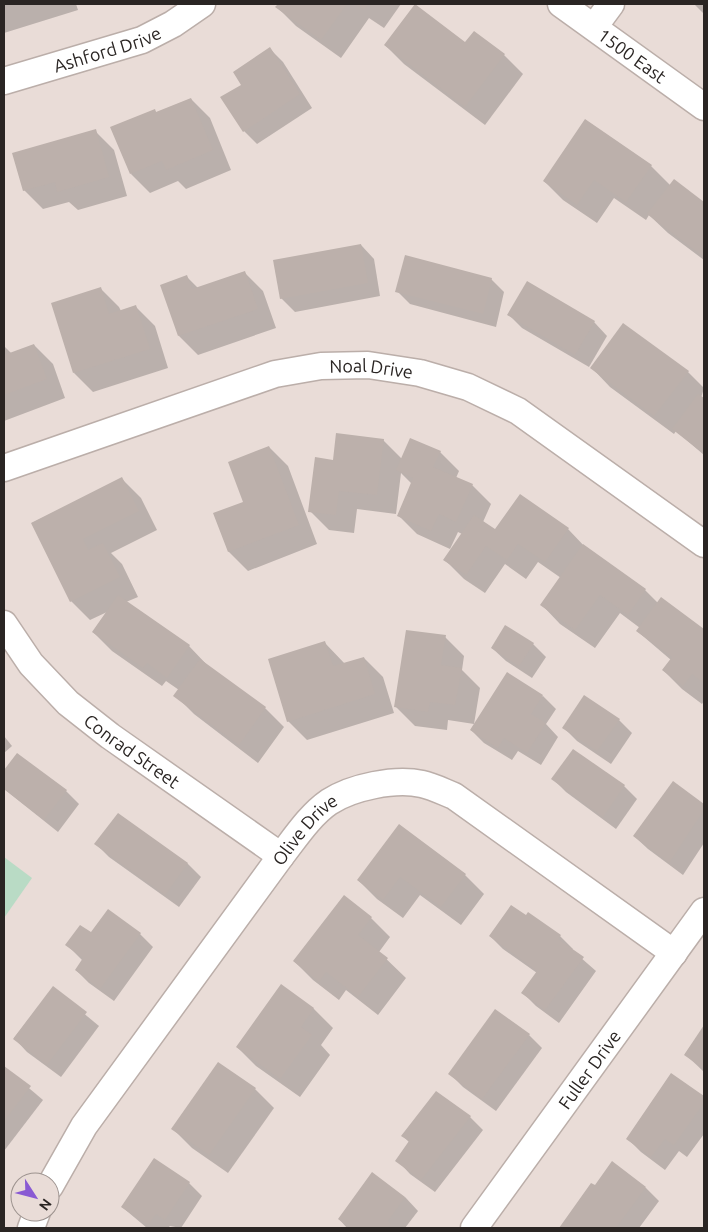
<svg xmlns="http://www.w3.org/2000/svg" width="708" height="1232" font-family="Ubuntu,sans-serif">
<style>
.green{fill:#b9dbc5}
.shadow{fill:#0003}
.building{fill:#bcb0ab}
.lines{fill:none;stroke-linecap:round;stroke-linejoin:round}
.minor-casing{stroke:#bbaea9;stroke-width:29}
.minor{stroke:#fff;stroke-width:26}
.labels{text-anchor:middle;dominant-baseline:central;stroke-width:4.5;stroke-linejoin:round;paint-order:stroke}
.street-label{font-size:18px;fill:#2a2523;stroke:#e9dcd7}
</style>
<rect width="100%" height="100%" fill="#e9dcd7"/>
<path class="green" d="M4,857L32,878L4,918Z"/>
<g class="shadow">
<path d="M4,4H76L78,10L4,33Z"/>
<path d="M279,4H401L384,28L369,18L341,58L296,26L277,7Z"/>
<path d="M694,4H704V14Z"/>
<path d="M466,44L504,55L523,74L485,125L404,64L385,45Z"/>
<path d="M270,49L283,62L312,108L257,144L244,131L243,85Z"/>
<path d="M191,99L210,118L231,170L186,189L178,181L150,193L131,174L154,110L157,113Z"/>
<path d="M95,131L114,150L127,196L78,210L69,202L43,209L24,190Z"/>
<path d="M651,166L670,185L674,181L704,204V260L668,233L649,215L646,220L614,198L597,223L563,200L544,181Z"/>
<path d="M361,245L374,259L380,296L295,312L281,298Z"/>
<path d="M244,272L263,291L276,328L198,355L179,336L187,277L198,288Z"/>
<path d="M491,279L504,292L496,327L410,304L397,291Z"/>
<path d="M100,288L119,307L121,311L136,307L155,326L168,368L93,392L74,373Z"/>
<path d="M509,315L594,322L607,336L589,367L522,328Z"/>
<path d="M34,345L53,364L65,398L4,421V346L12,354Z"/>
<path d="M592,368L688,372L704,388L701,398L704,400V455L676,431L674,434L610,387Z"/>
<path d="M383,440L402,459L440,452L459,471L456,478L472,485L491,504L483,522L496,531L568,529L587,549L645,590L658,603L661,599L704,631V701L702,704L682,689L663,670L671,660L637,631L640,628L620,613L595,648L560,624L542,605L561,578L538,562L526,579L505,564L485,593L464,579L445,560L462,534L458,532L450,549L417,534L398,515L412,484L401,473L396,514L357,509L354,533L329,530L310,511L334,461Z"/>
<path d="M269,447L288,466L317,544L248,571L229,552L214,514L245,502Z"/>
<path d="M122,479L141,498L157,530L111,553L122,564L138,597L126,602L189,646L208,666L265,708L284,727L258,763L194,714L175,695L179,690L166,681L162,686L112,651L93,632L107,612L90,620L71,601L32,523Z"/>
<path d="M445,637L464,656L462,670L480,688L474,724L448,720L447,730L415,726L396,707Z"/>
<path d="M325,643L345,664L364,658L383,677L394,713L307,740L288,721Z"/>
<path d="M533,644L546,657L532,678L506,661L492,648Z"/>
<path d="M543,696L556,709L546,724L558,737L541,765L518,751L512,760L484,743L471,730Z"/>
<path d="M619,720L632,733L611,764L577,741L564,728Z"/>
<path d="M4,736L12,746L4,753Z"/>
<path d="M17,754L66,791L79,804L58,832L4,789V772Z"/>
<path d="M553,779L624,786L637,799L616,829L566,792Z"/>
<path d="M673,783L704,805V843L683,875L648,849L634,836Z"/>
<path d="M118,814L188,864L201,877L179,907L109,857L96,844Z"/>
<path d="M399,825L465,875L484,894L461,925L420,895L403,918L377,899L358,880Z"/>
<path d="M344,897L371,918L390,937L379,952L406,978L378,1015L346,990L339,1000L313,980L294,961Z"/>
<path d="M91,934H140L153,947L114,1001L89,983L76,970L83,961L67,945Z"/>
<path d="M490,936H560L573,949L572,950L596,971L559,1023L536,1006L523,993L537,973L503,949Z"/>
<path d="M281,986L314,1009L333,1028L321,1045L330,1055L300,1097L256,1066L237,1047Z"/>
<path d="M53,988L99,1026L61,1077L27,1052L14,1038Z"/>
<path d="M704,1027V1072L685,1054Z"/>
<path d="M529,1035L542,1048L496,1111L463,1087L450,1074Z"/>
<path d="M4,1067L43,1100L4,1151Z"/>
<path d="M672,1075L704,1098V1134L687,1157L679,1151L665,1170L641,1152L628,1139Z"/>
<path d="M255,1089L274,1108L228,1173L192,1148L173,1129Z"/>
<path d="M470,1117L483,1130L435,1192L410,1174L397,1160L410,1143L403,1136Z"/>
<path d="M189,1183L202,1196L181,1228L170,1226L168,1228H147L122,1207Z"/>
<path d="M592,1185L595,1187L646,1188L659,1201L639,1228H560Z"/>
<path d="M405,1197L418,1211L405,1228H347L339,1219Z"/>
</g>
<g class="building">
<path d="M278,4H347L321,40L275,7Z"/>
<path d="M355,4H369L364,10Z"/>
<path d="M415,4L465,42L474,31L505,54L465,107L384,45Z"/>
<path d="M270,47L300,94L243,132L220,97L241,85L233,72Z"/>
<path d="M191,98L213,150L166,170L162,161L130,174L110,127L155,109L156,112Z"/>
<path d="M585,119L652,165L626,202L594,180L577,205L543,181Z"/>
<path d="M96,129L109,177L57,192L55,182L23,191L12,153Z"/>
<path d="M674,179L704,202V257L647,214Z"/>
<path d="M361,244L368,283L280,299L273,260Z"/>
<path d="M405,255L492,278L483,314L395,292Z"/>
<path d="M245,271L258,309L178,336L160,285L187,275L192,289Z"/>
<path d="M527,281L595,321L575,355L507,315Z"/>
<path d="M101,287L109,314L136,305L150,349L73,373L51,303Z"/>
<path d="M623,323L689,371L654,416L590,368Z"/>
<path d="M34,344L47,379L4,395V355Z"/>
<path d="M698,394L704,398V454L672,429Z"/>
<path d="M336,433L384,439L377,495L339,491L336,515L308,512L315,457L333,460Z"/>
<path d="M410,438L441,451L433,467L473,484L456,522L439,514L431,531L397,516L413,478L396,470Z"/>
<path d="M269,446L299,525L228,552L213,513L243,502L228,462Z"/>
<path d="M122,477L139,511L83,539L88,550L103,543L120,577L70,602L31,523Z"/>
<path d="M520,494L569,528L545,562L518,544L507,560L486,546L466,575L443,560L474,515L495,529Z"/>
<path d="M583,544L646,589L628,615L600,595L575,630L540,605Z"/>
<path d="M118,595L190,645L167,678L147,663L143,668L92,632Z"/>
<path d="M661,597L704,629V683L692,674L683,686L662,670L672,657L636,631Z"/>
<path d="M505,625L534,643L519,666L491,648Z"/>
<path d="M406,630L446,635L441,665L462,668L455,705L430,702L428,712L394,707Z"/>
<path d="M325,641L333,666L364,657L375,694L287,722L268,659Z"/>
<path d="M200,659L266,707L239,745L173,696Z"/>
<path d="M507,672L543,695L531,714L546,723L527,753L504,738L498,748L470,730Z"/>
<path d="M584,695L620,719L597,751L562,728Z"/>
<path d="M573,749L625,785L603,817L551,779Z"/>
<path d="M17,753L67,790L44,820L4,789V770Z"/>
<path d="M673,781L704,804V810L669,863L633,836Z"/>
<path d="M118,813L188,863L165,895L94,844Z"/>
<path d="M399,824L466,874L441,907L400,877L383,900L357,880Z"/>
<path d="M344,895L372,917L358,935L388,958L358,997L326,972L319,982L293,961Z"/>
<path d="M511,905L526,915L528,912L561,935L558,939L584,957L545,1010L521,993L537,971L489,936Z"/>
<path d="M108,909L141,933L100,989L75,970L83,958L65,945L80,925L91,932Z"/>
<path d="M281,984L314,1008L301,1027L312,1035L280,1079L236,1047Z"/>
<path d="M53,986L87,1012L47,1065L13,1039Z"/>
<path d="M495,1009L530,1034L482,1099L448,1074Z"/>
<path d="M704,1025V1069L684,1055Z"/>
<path d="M218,1062L256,1088L209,1155L171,1129Z"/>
<path d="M4,1066L31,1086L4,1121Z"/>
<path d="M671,1073L704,1096V1103L674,1145L665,1139L651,1157L626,1139Z"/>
<path d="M436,1091L471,1116L421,1180L395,1161L409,1141L401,1136Z"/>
<path d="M154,1158L190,1182L165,1220L156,1214L148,1225L121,1207Z"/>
<path d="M612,1161L646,1187L616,1228H559L591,1183L595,1185Z"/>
<path d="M372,1172L405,1197L388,1221L391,1224L388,1228H345L347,1226L338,1219Z"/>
</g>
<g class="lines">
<g class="minor-casing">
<g id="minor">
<path id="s1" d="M561,4L704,107"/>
<path d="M594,27L611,4"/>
<path id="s2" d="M4,81L142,40L173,24L202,4"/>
<path id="s3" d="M4,468L275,374L321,366L368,365L420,373L468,387L518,411L704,544"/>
<path id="s4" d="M4,624L31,664L68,703L110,736L281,856"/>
<path id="s5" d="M50,1186L84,1126L281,856C295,838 310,815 329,802C352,787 395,778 422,784C432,786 444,792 454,796L674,953"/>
<path d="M31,1228L37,1212"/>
<path id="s6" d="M474,1228L704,911"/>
</g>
</g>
<use href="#minor" class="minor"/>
</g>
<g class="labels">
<g class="street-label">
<text stroke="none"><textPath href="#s2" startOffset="108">Ashford Drive</textPath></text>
<text stroke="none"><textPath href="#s1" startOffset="88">1500 East</textPath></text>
<text stroke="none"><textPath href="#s3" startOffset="384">Noal Drive</textPath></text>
<text stroke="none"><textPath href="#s4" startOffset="182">Conrad Street</textPath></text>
<text stroke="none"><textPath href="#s5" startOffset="439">Olive Drive</textPath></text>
<text stroke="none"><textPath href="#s6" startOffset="196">Fuller Drive</textPath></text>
</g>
</g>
<rect width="708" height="1232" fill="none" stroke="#2a2523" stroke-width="10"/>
<g transform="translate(35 1197) rotate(126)"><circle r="24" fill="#e9dcd7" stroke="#9d938f"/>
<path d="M0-4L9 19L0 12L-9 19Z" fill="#895ad3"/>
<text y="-8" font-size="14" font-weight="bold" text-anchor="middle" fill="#2a2523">N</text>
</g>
</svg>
